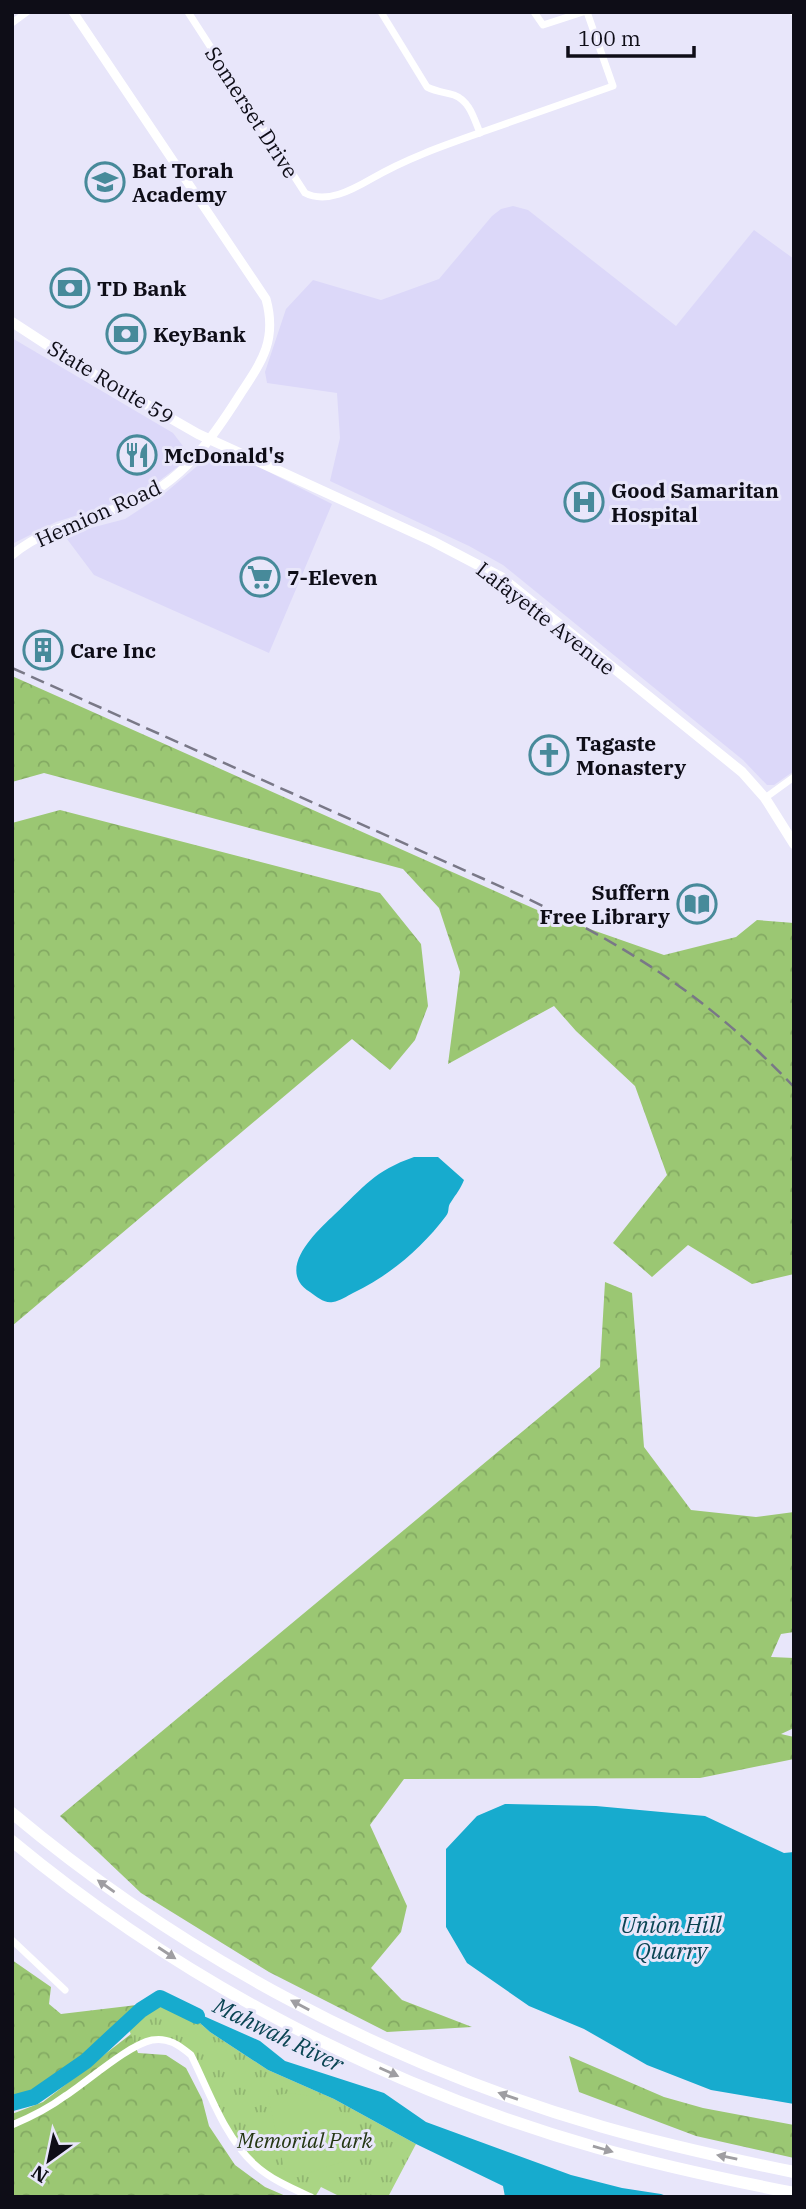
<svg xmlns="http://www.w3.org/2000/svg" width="806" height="2209" font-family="'IBM Plex Serif',serif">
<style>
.built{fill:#dcd8f9}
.grass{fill:url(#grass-tufts)}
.forest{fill:url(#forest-crowns)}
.pitch{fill:#aad584}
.water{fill:#17abce}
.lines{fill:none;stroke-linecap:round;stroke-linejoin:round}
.river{stroke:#17abce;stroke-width:16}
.minor{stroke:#fff;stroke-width:7}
.tertiary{stroke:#fff;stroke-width:9}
.primary{stroke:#fff;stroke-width:10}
.motorway{stroke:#fff;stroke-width:12}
.rail{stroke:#797887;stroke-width:2.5;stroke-dasharray:14 7;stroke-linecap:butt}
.oneway{fill:#9f9ea2}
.labels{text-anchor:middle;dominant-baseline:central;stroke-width:6;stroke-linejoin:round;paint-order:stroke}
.street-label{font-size:21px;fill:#0e0d17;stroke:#e8e6fa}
.poi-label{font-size:21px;font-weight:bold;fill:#0e0d17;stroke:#e8e6fa;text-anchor:start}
.park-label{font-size:21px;font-style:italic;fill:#243613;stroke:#e8e6fa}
.water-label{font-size:23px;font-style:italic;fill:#0a4453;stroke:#e8e6fa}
</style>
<defs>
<pattern id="grass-tufts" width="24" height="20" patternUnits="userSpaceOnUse" patternTransform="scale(1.75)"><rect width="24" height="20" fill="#aad584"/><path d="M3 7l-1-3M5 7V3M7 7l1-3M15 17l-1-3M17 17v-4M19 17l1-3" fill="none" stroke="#91b671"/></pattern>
<pattern id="forest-crowns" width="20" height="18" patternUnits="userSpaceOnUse" patternTransform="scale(1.75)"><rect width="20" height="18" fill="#9bc773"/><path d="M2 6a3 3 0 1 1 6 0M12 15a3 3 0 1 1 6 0" fill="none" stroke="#84aa63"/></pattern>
</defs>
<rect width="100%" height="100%" fill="#e8e6fa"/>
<g class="built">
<path d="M513,206L528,210L676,326L754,230L794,259V771L774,785H767L743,760L503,565L469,546L330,481L340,438L337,393L267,383L265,372L286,309L313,280L381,300L439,279L492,216L501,209Z"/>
<path d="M12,338L173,433L186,450L180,465L151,487L106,506L56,522L12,544Z"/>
<path d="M231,453L332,504L269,653L94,575L64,535L125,519L165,493L208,457Z"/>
</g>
<path class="grass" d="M160,1998L181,2006L210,2032L268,2070L334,2099L416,2144L388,2197H341L321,2187L315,2197H311L273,2178L238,2146L191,2055L164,2039L135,2047L127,2023L141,2010Z"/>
<g class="forest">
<path d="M12,676L544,913L664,955L736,937L757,920L794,923V1274L752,1284L688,1245L652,1277L613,1243L667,1175L635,1086L576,1031L554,1006L448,1064L460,972L439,908L403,869L44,773L12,782Z"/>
<path d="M60,810L380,893L421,944L428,1006L415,1040L390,1070L352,1039L12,1326V823Z"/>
<path d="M605,1282L632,1293L644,1447L691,1510L756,1517L794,1512V1632L781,1634L771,1657L794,1658V1728L781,1734L794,1737V1759L700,1778L404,1779L370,1825L407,1906L401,1932L371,1968L402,2000L472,2027L387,2032L269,1972L141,1893L60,1816L600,1367Z"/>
<path d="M12,1960L51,1987L49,2004L61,2014L137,2005C106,2038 56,2085 12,2097Z"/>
<path d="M131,2034L138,2053L166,2055L186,2068L202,2099L209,2126L235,2165L265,2187L288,2197H12V2114L43,2102Z"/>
<path d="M569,2056L664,2097L703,2108L794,2125V2158L696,2136L579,2092Z"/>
</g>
<path class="pitch" d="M290,2093L317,2097L346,2115L368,2140V2153L294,2178L285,2172L268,2097Z"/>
<g class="water">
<path d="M414,1157H438L464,1180C460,1190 456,1194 451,1202C447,1207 450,1211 446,1216C422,1248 389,1276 353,1293C347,1296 340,1301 333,1302C325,1304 317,1297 310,1292C275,1270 316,1232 334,1215C364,1187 374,1171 414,1157Z"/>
<path d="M505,1804L596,1806L705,1816L784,1853L794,1852V2104L711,2090L647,2065L584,2029L529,2006L467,1963L446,1927V1849L477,1816Z"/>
<path d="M181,2006L260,2041L285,2061L384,2093L426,2122L571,2175L622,2188L661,2194L669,2197H505L503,2186L416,2144L334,2099L268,2070L210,2032Z"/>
</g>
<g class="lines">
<path class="river" d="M12,2103L34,2097L86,2061L141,2010L160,1998L197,2016"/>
<g class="minor">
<path d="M188,12L305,193C326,204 352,190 371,179C407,158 445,145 485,131C528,116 570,101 613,86L587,12"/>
<path d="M381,12L427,87C437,92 444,92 454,95C470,101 474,119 480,133"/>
<path d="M534,12L543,25L583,12"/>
<path d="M793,12L794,13"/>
<path d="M12,23L27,12"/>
<path d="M765,798L794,777"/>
<path d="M12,1940L65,1990"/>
<path d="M12,2125C31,2117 49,2108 65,2096C87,2082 128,2045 152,2040C168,2037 179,2045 191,2055C209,2091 224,2136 254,2164C270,2179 291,2188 311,2197"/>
</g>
<path class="tertiary" d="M12,555C45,527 90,519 129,504C182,483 212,439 241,393C263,360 277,339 266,299L73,12"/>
<path class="primary" d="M12,322L81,367L198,434L432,541L501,577L742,772L765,798L794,844"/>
<g class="motorway">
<path d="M12,1813C184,1957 388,2065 603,2127C666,2145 730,2159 794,2172"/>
<path d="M12,1841C182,1982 386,2088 598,2148C663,2166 728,2180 794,2193"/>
</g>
<path class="rail" d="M12,668L524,897C632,948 711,1000 794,1087"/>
</g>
<defs><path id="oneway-solid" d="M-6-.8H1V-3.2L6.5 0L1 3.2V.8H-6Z" transform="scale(1.75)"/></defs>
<g class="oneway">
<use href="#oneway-solid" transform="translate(106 1886) rotate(-145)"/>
<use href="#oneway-solid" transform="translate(167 1953) rotate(33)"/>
<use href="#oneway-solid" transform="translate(300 2005) rotate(-152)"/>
<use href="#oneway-solid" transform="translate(389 2072) rotate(24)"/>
<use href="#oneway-solid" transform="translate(508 2096) rotate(-161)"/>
<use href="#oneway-solid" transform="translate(603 2149) rotate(16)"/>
<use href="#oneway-solid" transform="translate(727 2157) rotate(-168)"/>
</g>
<defs>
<g id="school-ring" transform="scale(2.0125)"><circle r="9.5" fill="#e8e6fa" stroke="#478a9a" stroke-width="1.5"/><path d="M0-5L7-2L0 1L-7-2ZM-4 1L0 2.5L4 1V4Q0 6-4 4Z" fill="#478a9a"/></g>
<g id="bank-ring" transform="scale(2.0125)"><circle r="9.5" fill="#e8e6fa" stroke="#478a9a" stroke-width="1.5"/><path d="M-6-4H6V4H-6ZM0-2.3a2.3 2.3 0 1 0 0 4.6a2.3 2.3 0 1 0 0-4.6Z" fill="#478a9a"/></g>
<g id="restaurant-ring" transform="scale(2.0125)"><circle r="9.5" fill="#e8e6fa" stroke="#478a9a" stroke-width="1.5"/><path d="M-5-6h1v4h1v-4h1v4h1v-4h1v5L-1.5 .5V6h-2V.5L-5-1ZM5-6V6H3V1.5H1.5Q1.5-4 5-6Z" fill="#478a9a"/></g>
<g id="hospital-ring" transform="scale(2.0125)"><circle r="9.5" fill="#e8e6fa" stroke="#478a9a" stroke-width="1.5"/><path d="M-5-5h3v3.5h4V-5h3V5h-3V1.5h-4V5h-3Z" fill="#478a9a"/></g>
<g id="supermarket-ring" transform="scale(2.0125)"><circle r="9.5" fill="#e8e6fa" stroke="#478a9a" stroke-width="1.5"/><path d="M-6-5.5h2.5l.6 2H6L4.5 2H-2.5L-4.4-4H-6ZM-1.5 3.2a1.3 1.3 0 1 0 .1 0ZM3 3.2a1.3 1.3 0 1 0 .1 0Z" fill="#478a9a"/></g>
<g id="building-ring" transform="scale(2.0125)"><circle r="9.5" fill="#e8e6fa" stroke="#478a9a" stroke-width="1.5"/><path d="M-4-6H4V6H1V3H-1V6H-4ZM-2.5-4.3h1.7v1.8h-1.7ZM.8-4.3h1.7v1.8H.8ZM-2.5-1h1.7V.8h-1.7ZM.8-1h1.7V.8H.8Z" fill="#478a9a"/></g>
<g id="church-ring" transform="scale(2.0125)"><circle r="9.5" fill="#e8e6fa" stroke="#478a9a" stroke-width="1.5"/><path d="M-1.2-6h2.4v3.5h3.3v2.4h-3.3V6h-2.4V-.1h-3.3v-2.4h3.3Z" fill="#478a9a"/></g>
<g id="library-ring" transform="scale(2.0125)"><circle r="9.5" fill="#e8e6fa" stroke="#478a9a" stroke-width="1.5"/><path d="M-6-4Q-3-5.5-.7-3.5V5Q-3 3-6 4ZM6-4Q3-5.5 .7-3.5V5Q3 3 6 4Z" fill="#478a9a"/></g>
</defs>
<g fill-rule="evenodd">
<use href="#school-ring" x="105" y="182"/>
<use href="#bank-ring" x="70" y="288"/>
<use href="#bank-ring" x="126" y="334"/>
<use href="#restaurant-ring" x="137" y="455"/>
<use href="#hospital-ring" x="584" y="502"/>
<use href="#supermarket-ring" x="260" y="577"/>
<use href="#building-ring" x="43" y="650"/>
<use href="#church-ring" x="549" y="755"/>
<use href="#library-ring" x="697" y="904"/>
</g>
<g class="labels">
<g class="street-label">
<text transform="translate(252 112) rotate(57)">Somerset Drive</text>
<text transform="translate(111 382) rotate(31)">State Route 59</text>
<text transform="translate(98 513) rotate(-24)">Hemion Road</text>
<text transform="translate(546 618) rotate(38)">Lafayette Avenue</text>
</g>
<g class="poi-label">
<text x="132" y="170">Bat Torah<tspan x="132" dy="24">Academy</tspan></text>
<text x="97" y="288">TD Bank</text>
<text x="153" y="334">KeyBank</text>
<text x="164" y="455">McDonald's</text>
<text x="611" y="490">Good Samaritan<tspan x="611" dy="24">Hospital</tspan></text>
<text x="287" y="577">7-Eleven</text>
<text x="70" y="650">Care Inc</text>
<text x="576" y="743">Tagaste<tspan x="576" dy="24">Monastery</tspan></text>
<text x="670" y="892" text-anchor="end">Suffern<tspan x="670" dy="24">Free Library</tspan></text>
</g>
<g class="park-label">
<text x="305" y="2140">Memorial Park</text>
</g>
<g class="water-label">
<text x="671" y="1924">Union Hill<tspan x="671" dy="26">Quarry</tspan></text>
<text transform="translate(279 2034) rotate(26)">Mahwah River</text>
</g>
</g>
<rect width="806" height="2209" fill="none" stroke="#0e0d17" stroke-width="28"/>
<g transform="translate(49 2160) rotate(213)" stroke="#e8e6fa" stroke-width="5" paint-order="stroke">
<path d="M0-5L12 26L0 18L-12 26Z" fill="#0e0d17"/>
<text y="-10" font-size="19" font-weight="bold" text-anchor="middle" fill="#0e0d17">N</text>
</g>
<path d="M568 46v10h126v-10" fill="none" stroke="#0e0d17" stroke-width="3.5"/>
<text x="578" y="46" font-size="21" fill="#0e0d17" stroke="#e8e6fa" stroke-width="5" paint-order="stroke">100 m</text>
</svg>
